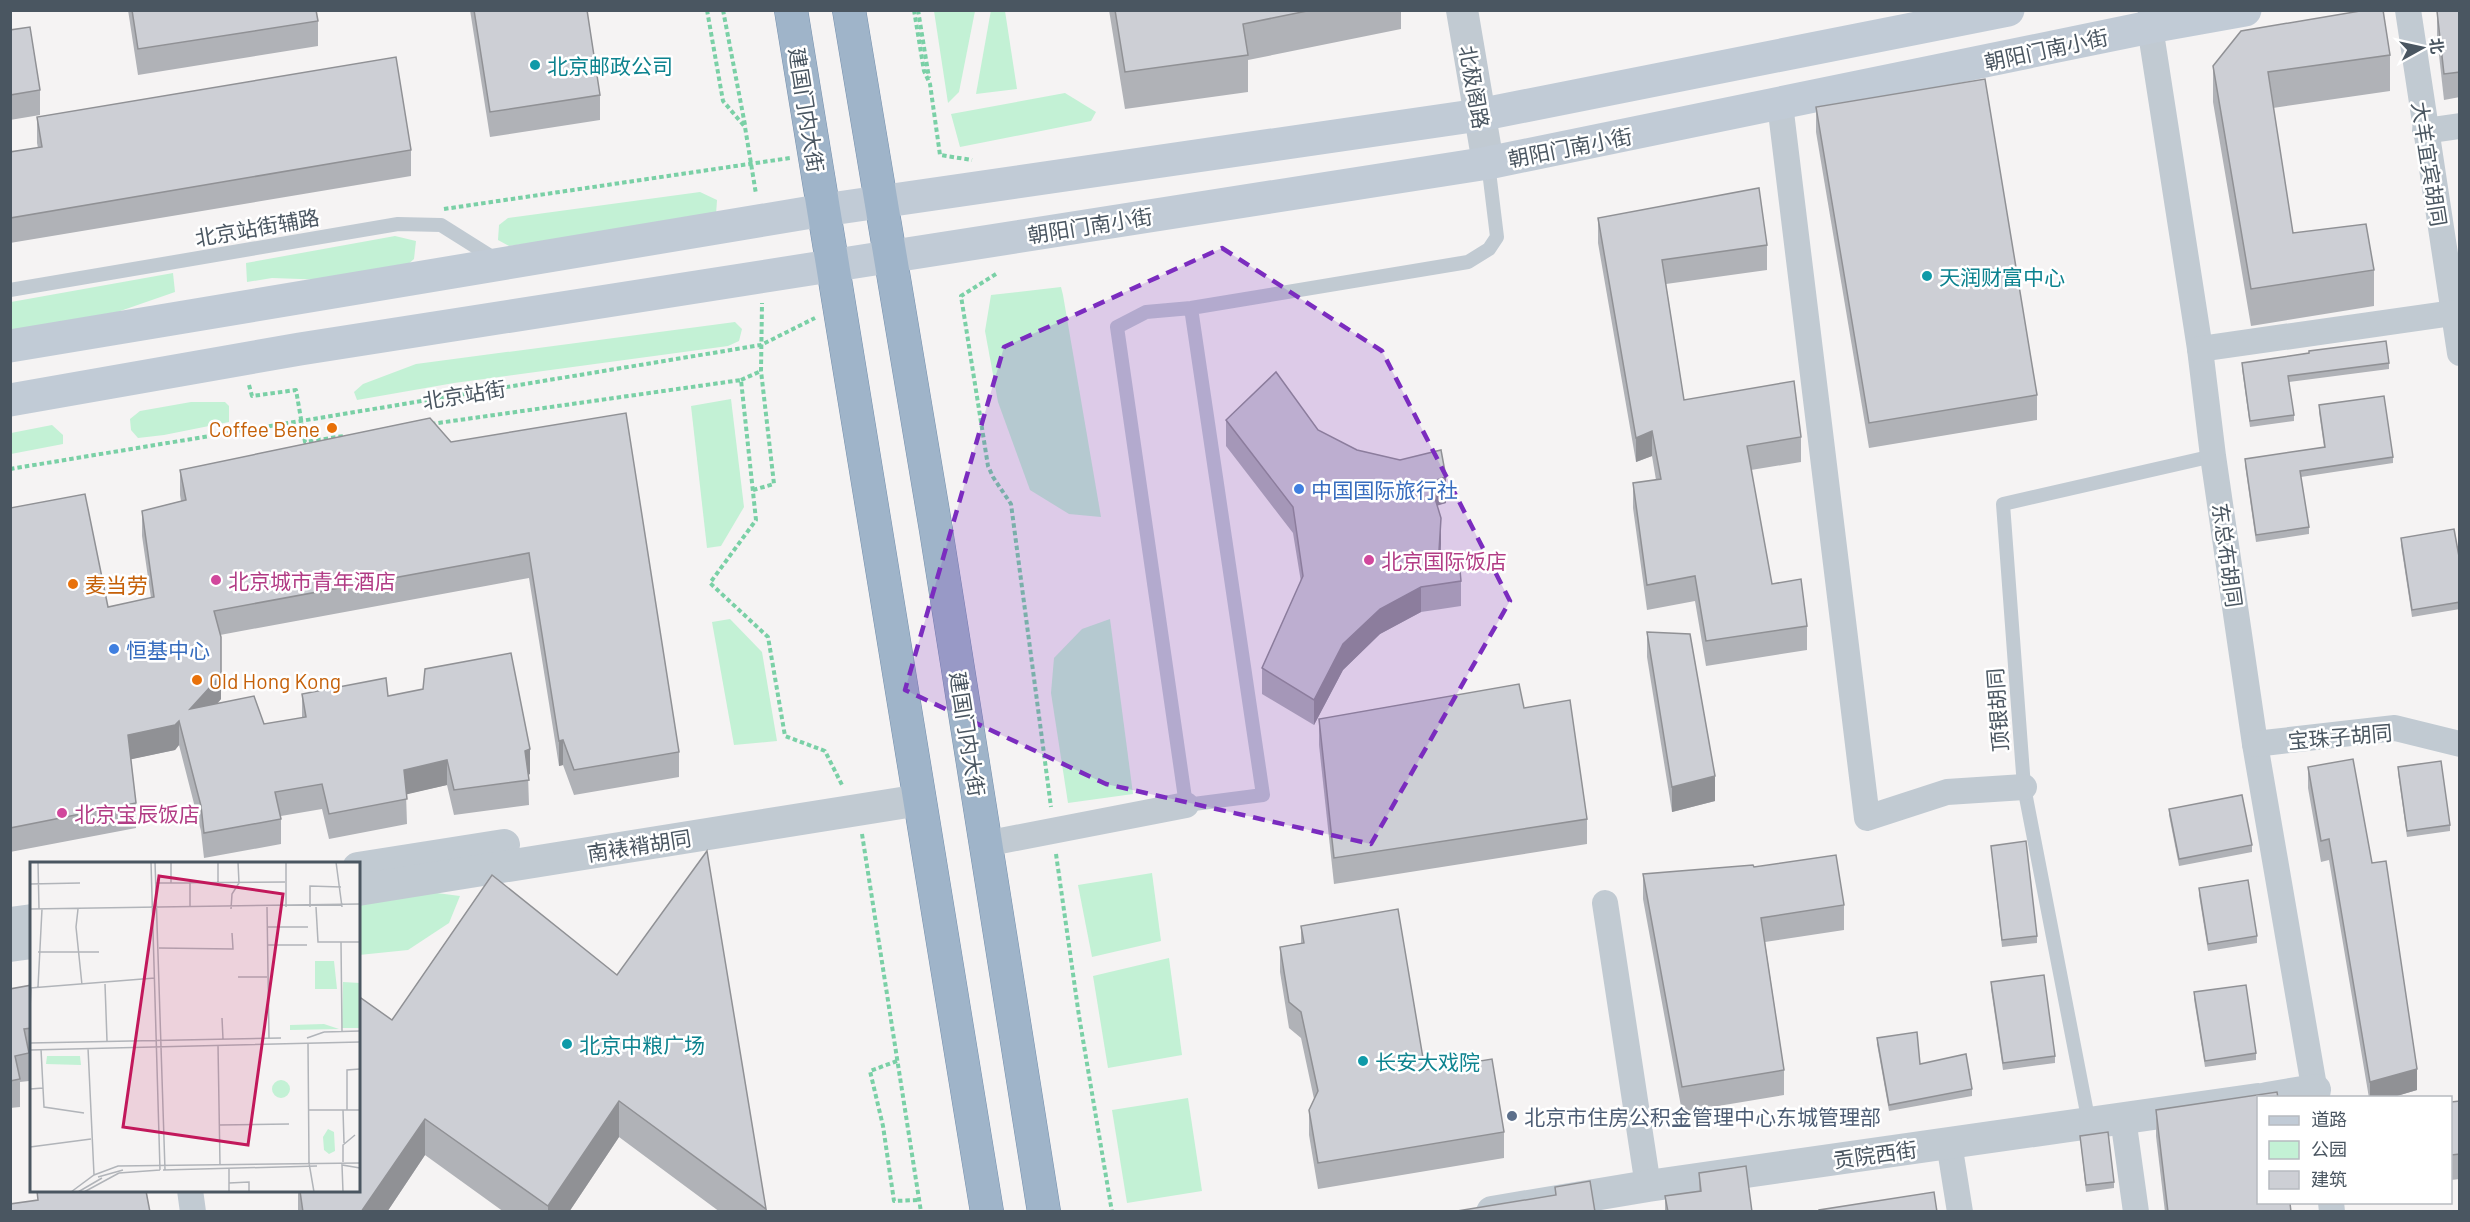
<svg xmlns="http://www.w3.org/2000/svg" width="2470" height="1222" font-family="Barlow,'Noto Sans SC',sans-serif">
<style>
.green{fill:#c3f1d5}
.lines{fill:none;stroke-linecap:round;stroke-linejoin:round}
.trunk-casing{stroke:#7690ad;stroke-width:34}
.path{stroke:#7ad0a6;stroke-width:4;stroke-dasharray:4.5 3;stroke-linecap:butt}
.service{stroke:#c1cad2;stroke-width:14}
.minor{stroke:#c1cad2;stroke-width:26}
.tertiary{stroke:#c1cad2;stroke-width:32}
.secondary{stroke:#c1cbd6;stroke-width:33}
.trunk{stroke:#9fb4c9;stroke-width:33}
.wall{fill:#b0b2b7}
.shaded-wall{fill:#909195}
.building{fill:#cdcfd5;stroke:#909195;stroke-width:1.5}
.marked{fill:#7b2cbf;fill-opacity:0.2;stroke:#7b2cbf;stroke-width:4.5;stroke-dasharray:12 8;stroke-linejoin:round}
.culture-dot{fill:#0f9aa8;stroke:#fff;stroke-width:2}
.food-dot{fill:#e8710a;stroke:#fff;stroke-width:2}
.shop-dot{fill:#3f7fe0;stroke:#fff;stroke-width:2}
.hotel-dot{fill:#d1479c;stroke:#fff;stroke-width:2}
.service-dot{fill:#5c6f8a;stroke:#fff;stroke-width:2}
.labels{text-anchor:middle;dominant-baseline:central;stroke-width:5;stroke-linejoin:round;paint-order:stroke}
.street-label{font-size:21px;fill:#4a5661;stroke:#fff}
.culture-label{font-size:21px;fill:#0d838f;stroke:#fff;text-anchor:start}
.food-label{font-size:21px;fill:#c56008;stroke:#fff;text-anchor:start}
.shop-label{font-size:21px;fill:#366cbe;stroke:#fff;text-anchor:start}
.hotel-label{font-size:21px;fill:#b23c85;stroke:#fff;text-anchor:start}
.service-label{font-size:21px;fill:#4e5e75;stroke:#fff;text-anchor:start}
.inset-road{fill:none;stroke:#b1b4b9;stroke-width:1.5}
.view{fill:#c2185b;fill-opacity:0.15;stroke:#c2185b;stroke-width:3}
.inset-edge{fill:none;stroke:#4a5661;stroke-width:3}
</style>
<rect width="100%" height="100%" fill="#f5f3f3"/>
<g class="green">
<path d="M991,10L1005,11L1017,89L976,94Z"/>
<path d="M934,11H975L959,92L948,103Z"/>
<path d="M1065,93L1096,112L1091,121L960,147L951,114Z"/>
<path d="M700,192L717,200L716,215L702,220L509,246L498,240L499,225L508,218Z"/>
<path d="M395,236L416,241L414,259L405,267L329,280L272,278L247,282L246,263Z"/>
<path d="M173,273L175,292L103,317L11,332V302Z"/>
<path d="M1061,287L1063,295L1101,517L1069,514L1030,490L998,402L985,331L991,295Z"/>
<path d="M735,322L742,329L739,341L728,346L454,383L357,400L354,392L363,384L416,364Z"/>
<path d="M731,399L744,507L721,546L707,548L691,406Z"/>
<path d="M191,402H225L229,406V422L164,435L138,438L131,430L130,419L140,411Z"/>
<path d="M52,425L63,435V444L11,454V433Z"/>
<path d="M730,619L762,652L777,741L734,745L712,622Z"/>
<path d="M1110,619L1133,794L1068,803L1051,693L1054,658L1082,629Z"/>
<path d="M1152,873L1161,941L1092,957L1078,885Z"/>
<path d="M429,892L460,896L449,923L408,950L359,955V899Z"/>
<path d="M1169,958L1182,1055L1108,1068L1093,976Z"/>
<path d="M1188,1098L1202,1191L1127,1203L1112,1110Z"/>
</g>
<g class="lines">
<g class="trunk-casing">
<g id="trunk">
<path d="M791,10L987,1212"/>
<path d="M849,10L936,530L1044,1212"/>
</g>
</g>
<g class="path">
<path d="M707,10L723,101L745,127L756,194"/>
<path d="M723,10L745,125"/>
<path d="M914,10L924,71L930,84L940,155L972,160"/>
<path d="M918,10L929,78"/>
<path d="M444,209L790,158"/>
<path d="M996,274L961,296L988,466L993,477L1011,504L1051,807"/>
<path d="M741,380L761,371"/>
<path d="M249,385L252,396L296,390L305,442L344,436"/>
<path d="M431,424L741,380L756,520L710,583L768,637L785,736L825,751L843,787"/>
<path d="M10,469L761,345L815,318"/>
<path d="M753,490L774,484L761,371L762,303"/>
<path d="M862,834L921,1212"/>
<path d="M1056,854L1079,1016L1112,1212"/>
<path d="M897,1061L870,1071L883,1126L894,1201L919,1200"/>
</g>
<g class="service">
<path d="M10,290L398,224L441,225L495,259"/>
<path d="M1191,308L1263,795L1186,805L1117,327L1146,312L1191,308L1468,262L1489,249L1497,237L1488,163"/>
<path d="M2089,1123L2024,787L2003,504L2213,456"/>
</g>
<g class="minor">
<path d="M2151,10L2150,27L2200,349L2213,456L2255,744L2316,1098"/>
<path d="M2408,10L2460,353"/>
<path d="M1780,104L1867,818L1947,792L2024,787"/>
<path d="M2425,131L2460,126"/>
<path d="M2200,349L2453,313"/>
<path d="M2255,744L2395,728L2460,744"/>
<path d="M985,844L1186,805"/>
<path d="M1605,903L1648,1186"/>
<path d="M2123,1118L2136,1212"/>
<path d="M1949,1143L1960,1212"/>
<path d="M190,1190L193,1212"/>
<path d="M2331,1202L2332,1212"/>
</g>
<g class="tertiary">
<path d="M1462,10L1488,163"/>
<path d="M358,868L504,845"/>
<path d="M358,890L920,800"/>
<path d="M10,923L32,920"/>
<path d="M10,946L32,943"/>
<path d="M2267,1098L2315,1090"/>
<path d="M1492,1212L1648,1186L2258,1099"/>
</g>
<g class="secondary">
<path d="M10,346L824,210L1479,115L2008,10"/>
<path d="M10,400L300,349L1488,163L2150,27L2245,10"/>
</g>
<use href="#trunk" class="trunk"/>
</g>
<g class="wall">
<path d="M128,10H316L318,21V46L138,75Z"/>
<path d="M470,10H587L600,95V120L490,137Z"/>
<path d="M1109,10H1401V29L1248,60V92L1125,109Z"/>
<path d="M2460,10V97L2444,100L2437,37V11Z"/>
<path d="M10,30L40,90V115L10,120Z"/>
<path d="M2390,55V91L2273,108L2293,233L2374,270V306L2251,326L2213,102V66Z"/>
<path d="M1816,107L2037,395V420L1869,448L1816,132Z"/>
<path d="M37,117L411,150V176L10,243V152L38,148L37,143Z"/>
<path d="M1598,218L1767,245V270L1666,284L1684,400L1801,437V462L1751,470L1772,584L1807,626V650L1706,666L1695,601L1647,610L1633,508V483L1656,480L1652,456L1636,462L1598,243Z"/>
<path d="M2242,363H2389V369L2289,382L2294,415V421L2250,427L2242,369Z"/>
<path d="M2319,405L2393,457V463L2301,477L2309,527V534L2256,542L2245,465V459L2324,447L2319,412Z"/>
<path d="M430,418L679,752V777L574,795L563,765L559,766L529,578L220,635L221,699L218,703L264,724L302,718V694L388,696L530,774L528,775L529,805L454,815L447,785L406,794L407,824L329,839L322,809L281,816V844L204,858L201,831L179,745L175,750L131,759L136,803V828L10,852V508L108,607L151,598L142,536V511L181,501L180,495V470Z"/>
<path d="M1226,420L1318,430L1446,503L1437,505L1441,543V552L1461,581V606L1421,612L1380,634L1343,670L1314,725L1262,694V668L1301,582L1293,533L1226,446Z"/>
<path d="M2401,538L2460,562V609L2412,617L2401,545Z"/>
<path d="M1647,632L1715,801L1672,812L1647,657Z"/>
<path d="M1524,708L1587,819V844L1334,884L1319,745V719Z"/>
<path d="M2308,767L2372,863L2417,1090L2390,1098H2369L2329,860L2321,862L2308,788Z"/>
<path d="M2398,767L2450,825V831L2407,837L2398,773Z"/>
<path d="M2169,809L2252,845V852L2179,866L2169,815Z"/>
<path d="M1991,846L2037,936V943L2002,947Z"/>
<path d="M1754,867L1844,905V930L1765,942L1784,1070V1095L1682,1112L1643,899V874Z"/>
<path d="M492,875L766,1209V1212H720L619,1137L569,1212H504L425,1155L387,1212H298V1191H358L392,1020Z"/>
<path d="M2199,888L2257,936V943L2208,951L2199,895Z"/>
<path d="M1301,926L1425,1070L1504,1132V1158L1318,1189L1309,1135V1110L1314,1099L1301,1038L1289,1028L1280,972V947L1301,943Z"/>
<path d="M1991,982L2055,1056V1063L2003,1070L1991,989Z"/>
<path d="M32,985V1055L29,1056V1081L20,1082V1107L10,1108V989Z"/>
<path d="M2194,992L2256,1053V1060L2205,1067L2194,999Z"/>
<path d="M1877,1038L1920,1064L1972,1089V1096L1889,1111L1877,1044Z"/>
<path d="M2460,1101V1179L2451,1180V1102Z"/>
<path d="M2156,1110L2291,1212H2165L2156,1136Z"/>
<path d="M2080,1136L2114,1182V1188L2086,1192Z"/>
<path d="M1699,1173L1752,1212H1665V1196L1699,1191Z"/>
</g>
<g class="shaded-wall">
<path d="M1652,431V456L1636,462V438Z"/>
<path d="M1446,477V503L1430,508V482Z"/>
<path d="M1441,518V543L1439,576V551Z"/>
<path d="M1421,587V612L1380,634L1343,670L1314,725V700L1343,644L1380,609Z"/>
<path d="M221,675V699L190,733V709Z"/>
<path d="M179,721V745L175,750L128,760V735Z"/>
<path d="M563,740V765L559,766V741Z"/>
<path d="M530,749V774L525,776V751Z"/>
<path d="M447,760V785L404,795V770Z"/>
<path d="M1715,776V801L1672,812V787Z"/>
<path d="M2417,1069V1090L2390,1098H2370V1082Z"/>
<path d="M619,1101V1137L569,1212H548V1206Z"/>
<path d="M425,1119V1155L387,1212H361Z"/>
</g>
<g class="building">
<path d="M132,10H316L318,21L138,49Z"/>
<path d="M474,10H587L600,95L490,112Z"/>
<path d="M1115,10H1312L1243,24L1248,55L1125,72Z"/>
<path d="M2366,10H2383L2390,55L2268,72L2293,233L2366,224L2374,270L2251,289L2213,66L2241,31Z"/>
<path d="M2443,10H2460V72L2444,74L2437,11Z"/>
<path d="M30,27L40,90L10,95V30Z"/>
<path d="M396,57L411,150L10,218V152L42,147L37,117Z"/>
<path d="M1985,79L2037,395L1869,423L1816,107Z"/>
<path d="M1759,188L1767,245L1662,260L1684,400L1794,381L1801,437L1747,446L1772,584L1801,579L1807,626L1706,641L1695,576L1647,585L1633,483L1661,479L1652,431L1636,438L1598,218Z"/>
<path d="M2386,341L2389,363L2288,376L2294,415L2250,421L2242,363L2309,353V351Z"/>
<path d="M1276,372L1318,430L1357,450L1400,460L1441,450L1446,477L1430,482L1441,518L1439,551L1459,559L1461,581L1421,587L1380,609L1343,644L1314,700L1262,668L1303,576L1293,507L1226,420Z"/>
<path d="M2384,396L2393,457L2300,471L2309,527L2256,535L2245,459L2325,447L2319,405Z"/>
<path d="M626,413L679,752L574,770L563,740L559,741L529,553L214,611L221,637V675L190,709L254,696L264,724L306,717L302,694L386,678L388,696L423,689L425,669L511,653L530,749L525,751L529,780L454,790L447,760L404,770L407,799L329,814L322,784L275,792L281,819L204,833L201,806L179,721L175,725L128,735L136,803L10,828V508L85,494L108,607L154,597L142,511L186,500L180,470L430,418L451,442Z"/>
<path d="M2454,529L2460,562V602L2412,610L2401,538Z"/>
<path d="M1647,632L1690,634L1715,776L1672,787Z"/>
<path d="M1519,684L1524,708L1570,700L1587,819L1334,858L1319,719Z"/>
<path d="M2353,759L2372,863L2386,861L2417,1069L2370,1082L2329,839L2321,841L2308,767Z"/>
<path d="M2441,761L2450,825L2407,831L2398,767Z"/>
<path d="M2242,795L2252,845L2179,859L2169,809Z"/>
<path d="M2026,841L2037,936L2002,940L1991,846Z"/>
<path d="M707,851L766,1209L619,1101L548,1206L425,1119L361,1212H303L300,1191H358V996L392,1020L492,875L617,975Z"/>
<path d="M1836,855L1844,905L1761,918L1784,1070L1682,1087L1643,874L1753,865L1754,867Z"/>
<path d="M2248,880L2257,936L2208,944L2199,888Z"/>
<path d="M1398,909L1425,1070L1492,1059L1504,1132L1318,1163L1309,1110L1318,1091L1301,1012L1289,1002L1280,947L1304,943L1301,926Z"/>
<path d="M2044,975L2055,1056L2003,1063L1991,982Z"/>
<path d="M32,985V1028L24,1029L29,1053L15,1056L20,1079L10,1081V989Z"/>
<path d="M2246,985L2256,1053L2205,1061L2194,992Z"/>
<path d="M1917,1032L1920,1064L1966,1054L1972,1089L1889,1105L1877,1038Z"/>
<path d="M2277,1092L2278,1098H2259V1203H2290L2291,1212H2168L2156,1110Z"/>
<path d="M2460,1101V1154L2451,1155V1102Z"/>
<path d="M2108,1132L2114,1182L2086,1185L2080,1136Z"/>
<path d="M1746,1166L1752,1212H1668L1665,1196L1701,1191L1699,1173Z"/>
<path d="M1590,1181L1595,1212H1451L1556,1195L1555,1187Z"/>
<path d="M37,1191H146L150,1212H10V1204L38,1200Z"/>
<path d="M1934,1192L1937,1212H1819V1210Z"/>
</g>
<path class="marked" d="M1222,248L1382,351L1510,601L1371,844L1106,784L905,690L1004,347Z"/>
<g class="culture-dot">
<circle cx="535" cy="65" r="6"/>
<circle cx="1927" cy="276" r="6"/>
<circle cx="567" cy="1044" r="6"/>
<circle cx="1363" cy="1061" r="6"/>
</g>
<g class="food-dot">
<circle cx="332" cy="428" r="6"/>
<circle cx="73" cy="584" r="6"/>
<circle cx="197" cy="680" r="6"/>
</g>
<g class="shop-dot">
<circle cx="1299" cy="489" r="6"/>
<circle cx="114" cy="649" r="6"/>
</g>
<g class="hotel-dot">
<circle cx="1369" cy="560" r="6"/>
<circle cx="216" cy="580" r="6"/>
<circle cx="62" cy="813" r="6"/>
</g>
<circle class="service-dot" cx="1512" cy="1116" r="6"/>
<g class="labels">
<g class="street-label">
<text transform="translate(2046 49) rotate(-12)">朝阳门南小街</text>
<text transform="translate(1475 87) rotate(80)">北极阁路</text>
<text transform="translate(807 110) rotate(81)">建国门内大街</text>
<text transform="translate(1570 147) rotate(-11)">朝阳门南小街</text>
<text transform="translate(2430 164) rotate(81)">大羊宜宾胡同</text>
<text transform="translate(1090 225) rotate(-9)">朝阳门南小街</text>
<text transform="translate(257 227) rotate(-10)">北京站街辅路</text>
<text transform="translate(464 394) rotate(-9)">北京站街</text>
<text transform="translate(2228 555) rotate(82)">东总布胡同</text>
<text transform="translate(1997 710) rotate(-94)">顶银胡同</text>
<text transform="translate(968 734) rotate(81)">建国门内大街</text>
<text transform="translate(2340 736) rotate(-5)">宝珠子胡同</text>
<text transform="translate(639 845) rotate(-9)">南裱褙胡同</text>
<text transform="translate(1875 1154) rotate(-8)">贡院西街</text>
</g>
<g class="culture-label">
<text x="547" y="65">北京邮政公司</text>
<text x="1939" y="276">天润财富中心</text>
<text x="579" y="1044">北京中粮广场</text>
<text x="1375" y="1061">长安大戏院</text>
</g>
<g class="food-label">
<text x="320" y="428" text-anchor="end">Coffee Bene</text>
<text x="85" y="584">麦当劳</text>
<text x="209" y="680">Old Hong Kong</text>
</g>
<g class="shop-label">
<text x="1311" y="489">中国国际旅行社</text>
<text x="126" y="649">恒基中心</text>
</g>
<g class="hotel-label">
<text x="1381" y="560">北京国际饭店</text>
<text x="228" y="580">北京城市青年酒店</text>
<text x="74" y="813">北京宝辰饭店</text>
</g>
<g class="service-label">
<text x="1524" y="1116">北京市住房公积金管理中心东城管理部</text>
</g>
</g>
<g transform="translate(30 862)">
<rect width="330" height="330" fill="#f5f3f3"/>
<path d="M285,99H304L307,127H285ZM313,120L330,121V166H312ZM294,162L309,167L260,168V163ZM17,194H50L51,203L16,202ZM242 227a9 9 0 1 1 18 0a9 9 0 1 1-18 0ZM298,267L304,270L305,289L299,292L294,288L293,275Z" fill="#c3f1d5"/>
<path class="inset-road" d="M8,0L9,47M121,0L130,308M125,0L135,308M141,0V21M188,0V20M256,0V45M306,0L312,45M126,21L255,20M0,22L50,21M237,45L239,176M280,45V24L311,25M286,45L288,80H330M160,46V20M0,47L330,42M48,47L46,65L52,123M201,47L202,32L209,21L208,0M237,65H278M311,80L312,170M237,83H277M129,86L203,87L202,71M8,90H69M208,115H237M75,122L77,179M8,125L12,47M0,126L125,116M0,147L1,126M192,156L193,177M294,170L330,169M277,176L294,170M0,181L251,176M278,181L279,301L284,330M188,183L190,303M58,186L64,313M0,188L330,180M13,226L14,245L54,251M0,227L13,226L11,187M279,248H330M313,248L314,281M317,248V208L330,207M189,263L259,262M0,285L61,277M313,300V283L325,273M199,307V330M133,308L287,304M89,311L130,308M68,315L93,308M199,321L219,320V330M41,330L64,313L88,304L330,301M48,330L72,316M54,330L89,311M313,330L312,303L330,306"/>
<path class="view" d="M129,14L253,32L218,283L93,265Z"/>
<rect width="330" height="330" class="inset-edge"/>
</g>
<rect width="2470" height="1222" fill="none" stroke="#4a5661" stroke-width="24"/>
<rect x="2257" y="1096" width="195" height="108" fill="#ffffff" stroke="#b7bbc0" stroke-width="1.5"/>
<rect x="2269" y="1116" width="30" height="9" fill="#c1cbd6" stroke="#b7bbc0" stroke-width="1.5"/>
<text x="2311" y="1126" font-size="18" fill="#4a5661">道路</text>
<rect x="2269" y="1141" width="30" height="18" fill="#c3f1d5" stroke="#b7bbc0" stroke-width="1.5"/>
<text x="2311" y="1156" font-size="18" fill="#4a5661">公园</text>
<rect x="2269" y="1171" width="30" height="18" fill="#cdcfd5" stroke="#b7bbc0" stroke-width="1.5"/>
<text x="2311" y="1186" font-size="18" fill="#4a5661">建筑</text>
<g transform="translate(2422 48) rotate(82)" stroke="#ffffff" stroke-width="4.5" paint-order="stroke">
<path d="M0-4.5L10 22L0 15L-10 22Z" fill="#4a5661"/>
<text y="-9" font-size="16" font-weight="bold" text-anchor="middle" fill="#4a5661">北</text>
</g>
</svg>
